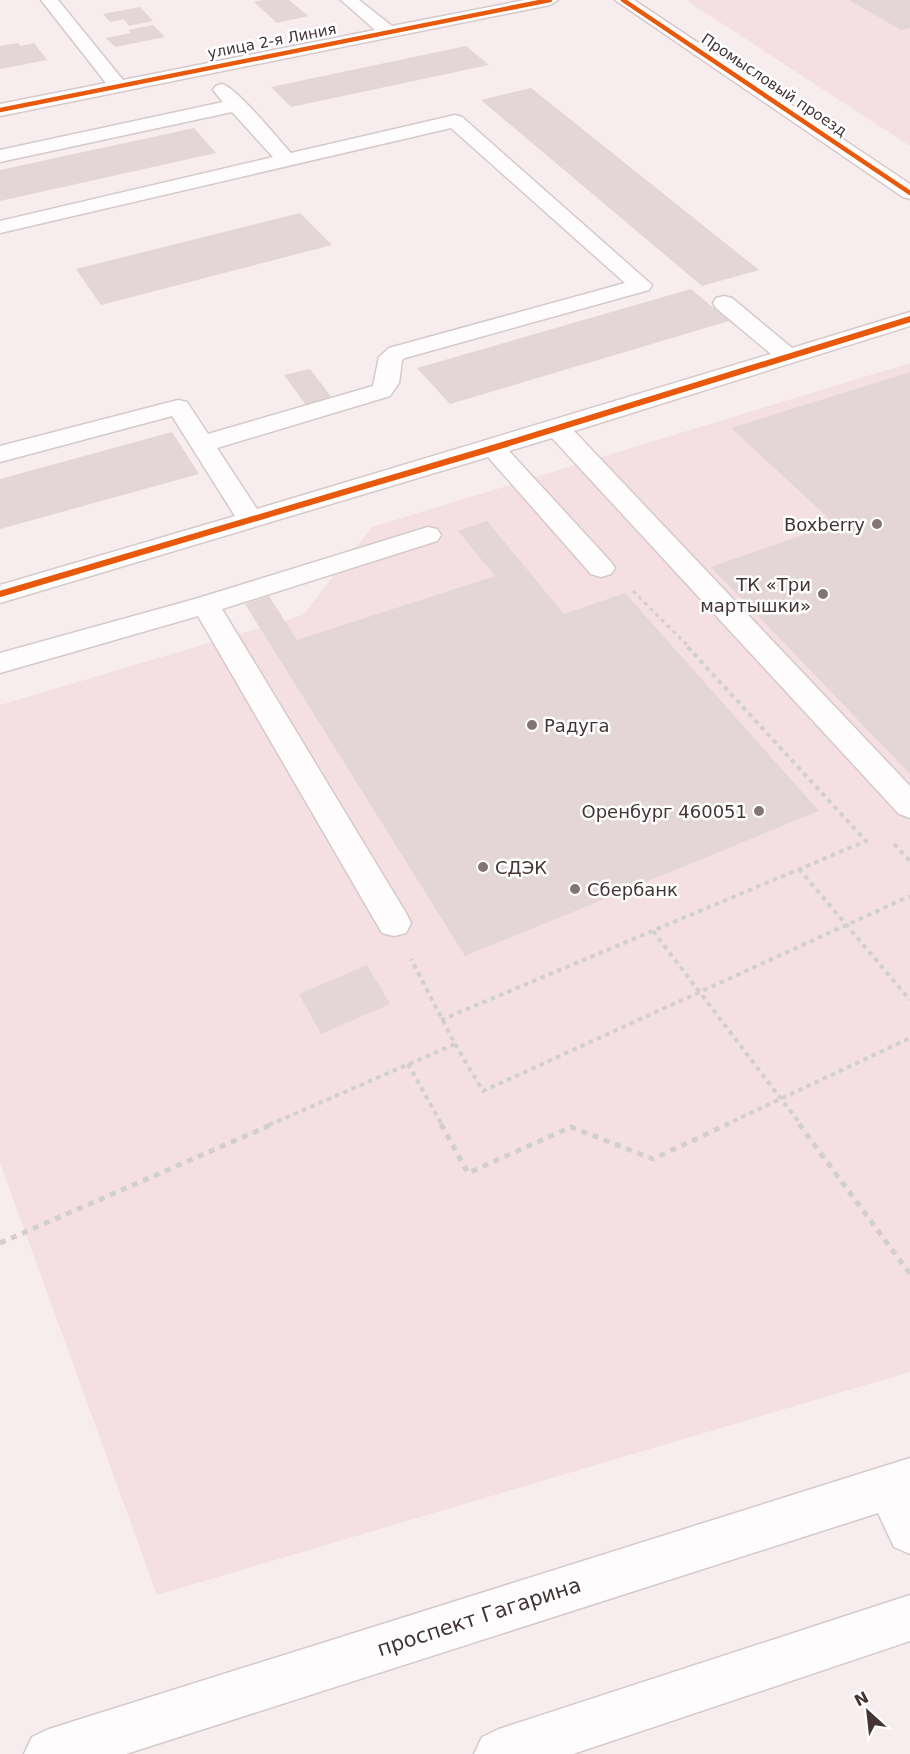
<svg xmlns="http://www.w3.org/2000/svg" width="910" height="1754" font-family="'DejaVu Sans',sans-serif">
<style>
.built{fill:#f4e0e2}
.building{fill:#e4d5d6}
.lines{fill:none;stroke-linecap:round;stroke-linejoin:round}
.minor-casing{stroke:#d6c9cb;stroke-width:3}
.major-casing{stroke:#d6c9cb;stroke-width:3}
.path-far2{stroke:#d3cecf;stroke-width:3;stroke-dasharray:4 4;stroke-linecap:butt}
.path-far1{stroke:#d3cecf;stroke-width:4;stroke-dasharray:4.5 4.5;stroke-linecap:butt}
.path{stroke:#d3cecf;stroke-width:5;stroke-dasharray:6 6;stroke-linecap:butt}
.minor{fill:#fefcfc;fill-rule:evenodd}
.major{fill:#fefcfc;fill-rule:evenodd}
.cycleway-far1-casing{stroke:#fff;stroke-width:7}
.cycleway-casing{stroke:#fff;stroke-width:9}
.cycleway-far1{stroke:#e8590c;stroke-width:4.5}
.cycleway{stroke:#e8590c;stroke-width:6}
.poi-dot{fill:#837576;stroke:#fff;stroke-width:2}
.labels{text-anchor:middle;dominant-baseline:central;stroke-width:5;stroke-linejoin:round;paint-order:stroke}
.far-street-label{font-size:15px;fill:#453436;stroke:#fff}
.poi-label{font-size:18px;fill:#453436;stroke:#fff;text-anchor:end}
.near-street-label{font-size:21px;fill:#453436;stroke:#fff}
</style>
<rect width="100%" height="100%" fill="#f7edee"/>
<g class="built">
<path d="M687,0H910V146L695,6Z"/>
<path d="M910,363V1372L157,1595L0,1163V705L303,615L372,527Z"/>
</g>
<g class="building">
<path d="M263,0H289L308,16L277,23L254,2Z"/>
<path d="M849,0H910V28L901,30Z"/>
<path d="M140,7L153,21L129,26L124,19L110,22L103,14Z"/>
<path d="M153,25L165,37L115,47L106,38L131,33L128,30Z"/>
<path d="M18,43L21,46L34,43L47,60L0,69V46Z"/>
<path d="M466,46L489,65L291,107L271,87Z"/>
<path d="M531,88L759,270L702,286L481,100Z"/>
<path d="M194,128L216,153L0,201V170Z"/>
<path d="M300,213L332,245L101,305L76,269Z"/>
<path d="M691,289L729,321L450,404L417,368Z"/>
<path d="M310,369L332,398L306,405L284,375Z"/>
<path d="M910,372V774L711,567L835,524L731,428Z"/>
<path d="M172,432L199,474L0,529V479Z"/>
<path d="M487,521L564,614L625,593L819,811L465,956L245,604L269,596L297,640L495,576L458,531Z"/>
<path d="M367,965L390,1004L321,1034L299,994Z"/>
</g>
<g class="lines">
<g class="minor-casing">
<g id="minor">
<path d="M41,0H58L123,80L375,30L341,0H359L392,26L525,0H558L550,5L0,116V104L106,83Z"/>
<path d="M615,0H634L910,184V199L903,197Z"/>
<path d="M222,84C237,88 278,139 291,153L455,115L462,117L652,285L649,290L405,358L402,360L399,383L390,396L217,448L257,509L771,354L716,308L713,303L716,298L724,296L732,298L792,348L910,312V326L574,431L910,786V818L899,814L552,438L509,451L611,562L615,568L611,574L601,577L591,574L488,457L0,603V585L235,516L172,416L0,462V446L178,400L187,402L208,434L373,386L379,357L389,348L625,283L451,128L0,233V221L273,157L232,112L0,162V150L223,102L213,90L216,86Z"/>
<path d="M428,527L437,529L441,535L437,541L222,609L406,913L411,923L406,933L394,936L382,933L198,616L0,673V653L195,599Z"/>
</g>
</g>
<g class="major-casing">
<g id="major">
<path d="M910,1458V1554L894,1547L878,1513L126,1754H24L32,1737L49,1729Z"/>
<path d="M910,1595V1641L573,1754H474L482,1737L499,1729Z"/>
</g>
</g>
<path class="path-far2" d="M633,591L687,645"/>
<g class="path-far1">
<path d="M894,844L910,861"/>
<path d="M799,869L910,1000"/>
<path d="M653,931L801,1125"/>
<path d="M441,1020L866,841L685,644"/>
<path d="M455,1044L483,1091L910,896"/>
<path d="M408,1064L442,1125"/>
<path d="M269,1125L455,1044L411,959"/>
<path d="M725,1125L910,1038"/>
</g>
<g class="path">
<path d="M441,1124L468,1173L571,1127L653,1159L728,1124"/>
<path d="M799,1124L910,1274"/>
<path d="M0,1243L273,1124"/>
</g>
<use href="#minor" class="minor"/>
<use href="#major" class="major"/>
<g class="cycleway-far1-casing">
<g id="cycleway-far1">
<path d="M623,0L910,193"/>
<path d="M0,110L550,0"/>
</g>
</g>
<g class="cycleway-casing">
<path id="cycleway" d="M0,594L493,448L910,319"/>
</g>
<use href="#cycleway-far1" class="cycleway-far1"/>
<use href="#cycleway" class="cycleway"/>
</g>
<g class="poi-dot">
<circle cx="877" cy="524" r="6"/>
<circle cx="823" cy="594" r="6"/>
<circle cx="532" cy="725" r="6"/>
<circle cx="759" cy="811" r="6"/>
<circle cx="483" cy="867" r="6"/>
<circle cx="575" cy="889" r="6"/>
</g>
<g class="labels">
<g class="far-street-label">
<text transform="translate(272 41) rotate(-11)">улица 2-я Линия</text>
<text transform="translate(774 85) rotate(34)">Промысловый проезд</text>
</g>
<g class="poi-label">
<text x="865" y="524">Boxberry</text>
<text x="811" y="584">ТК «Три<tspan x="811" dy="21">мартышки»</tspan></text>
<text x="544" y="725" text-anchor="start">Радуга</text>
<text x="747" y="811">Оренбург 460051</text>
<text x="495" y="867" text-anchor="start">СДЭК</text>
<text x="587" y="889" text-anchor="start">Сбербанк</text>
</g>
<g class="near-street-label">
<text transform="translate(479 1617) rotate(-18)">проспект Гагарина</text>
</g>
</g>
<g transform="translate(868 1712) rotate(333)" stroke="#ffffff" stroke-width="4.5" paint-order="stroke">
<path d="M0-4.5L10 22L0 15L-10 22Z" fill="#453436"/>
<text y="-9" font-size="16" font-weight="bold" text-anchor="middle" fill="#453436">N</text>
</g>
</svg>
